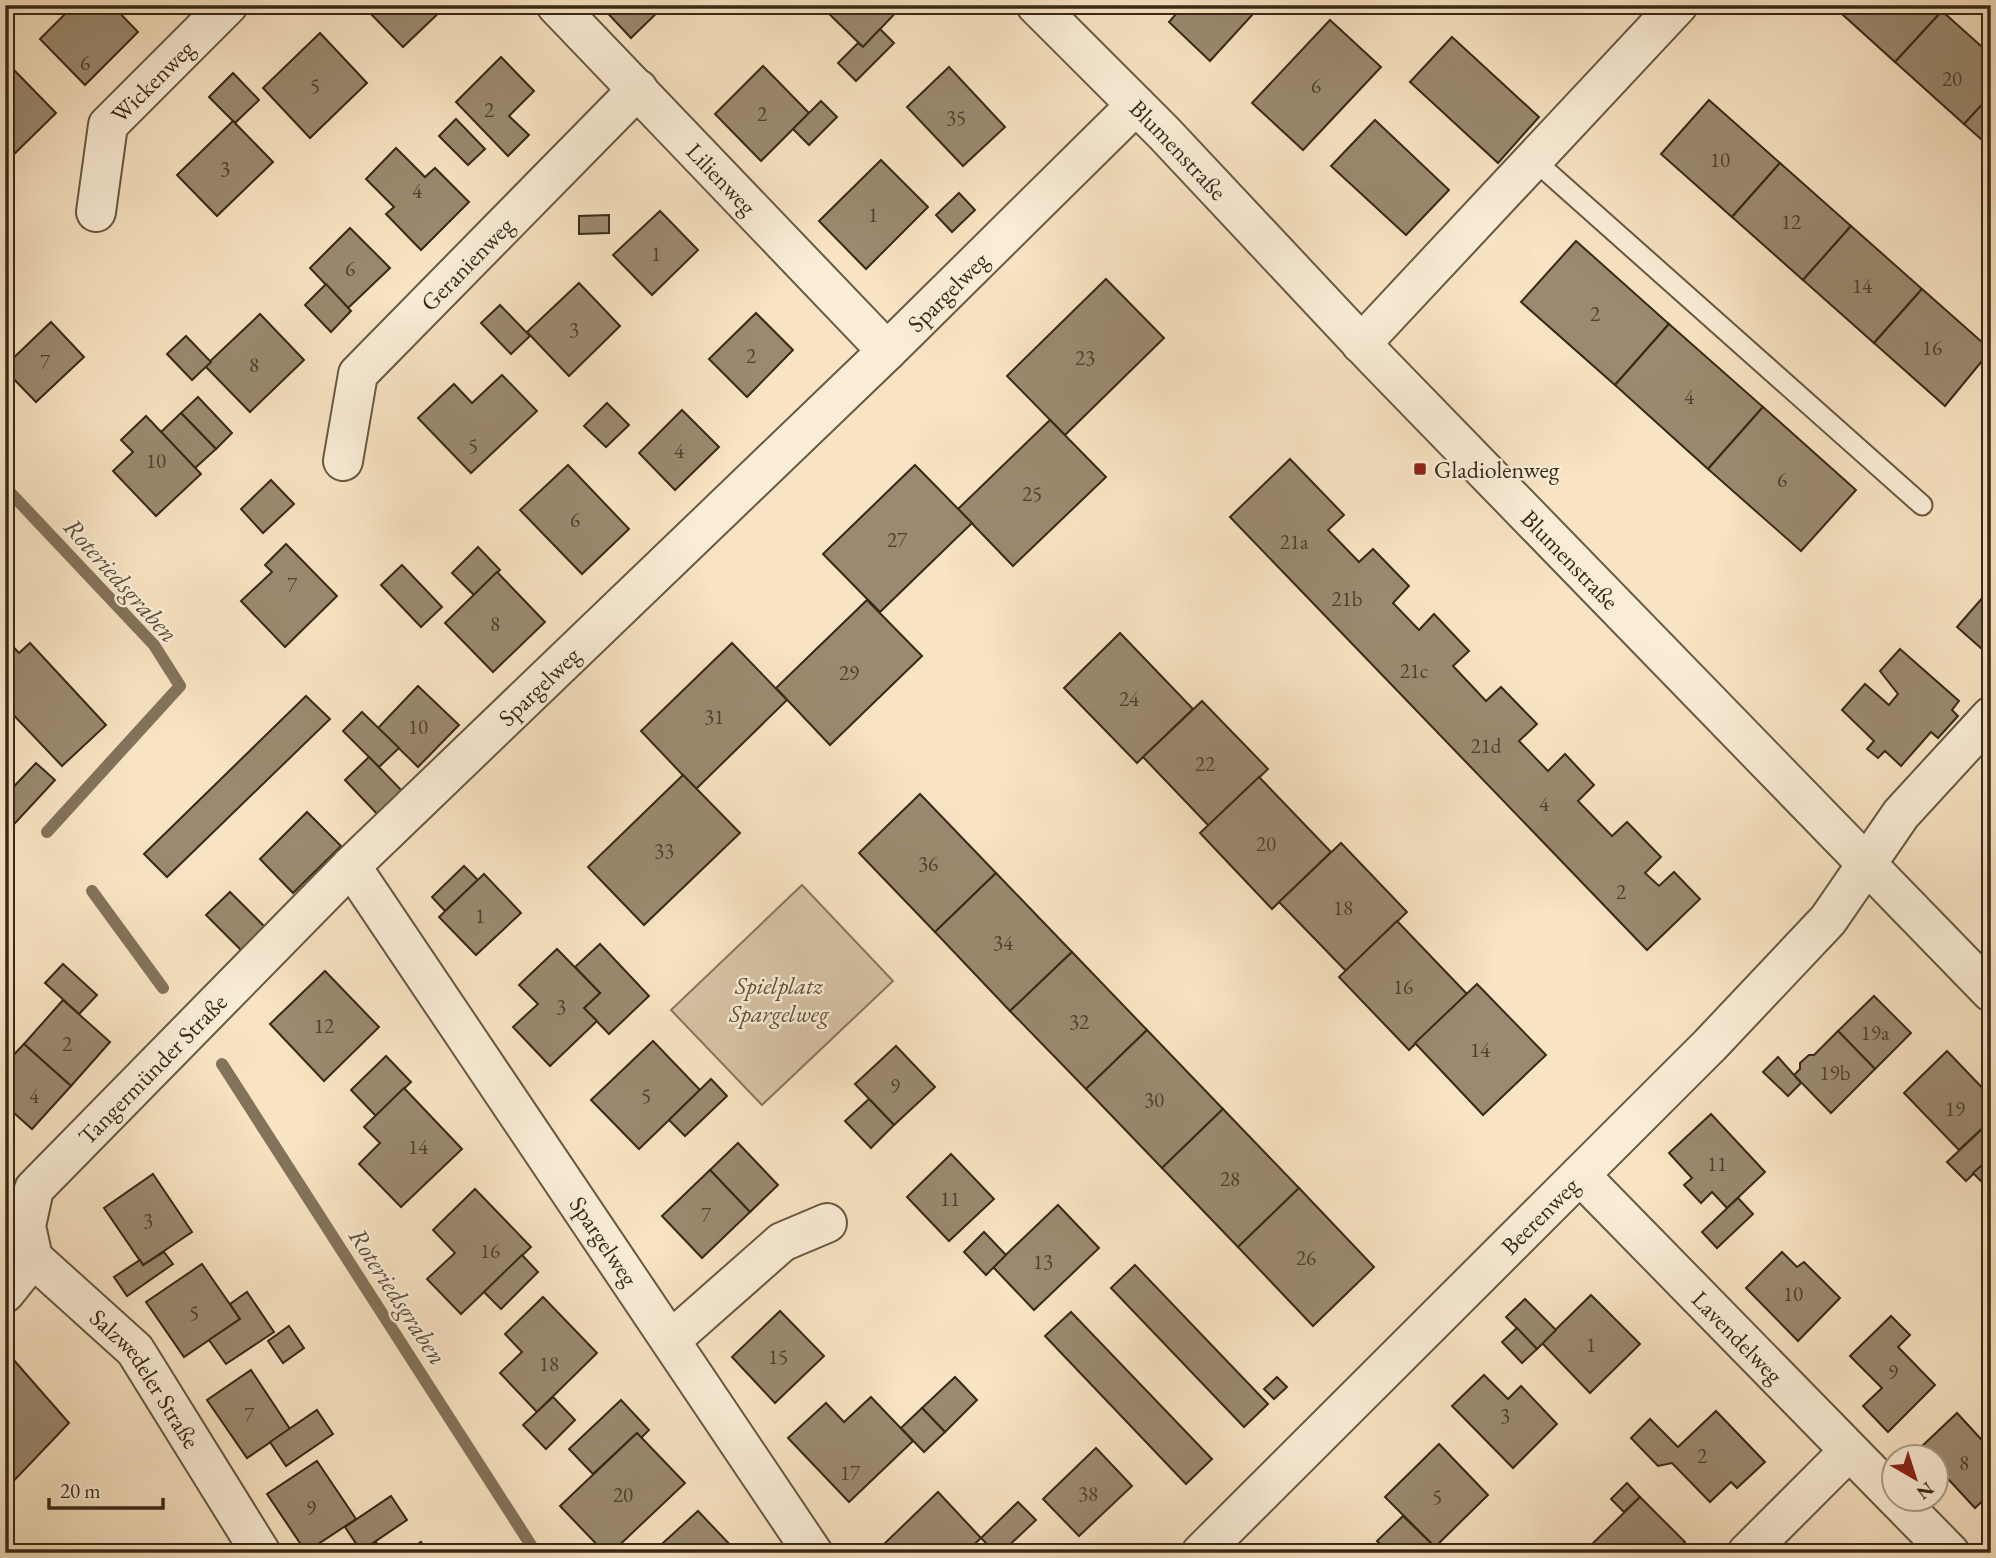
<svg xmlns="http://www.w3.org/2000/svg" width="1996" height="1558" font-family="'EB Garamond',serif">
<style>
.green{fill:#d7c3a5;stroke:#86765e;stroke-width:2}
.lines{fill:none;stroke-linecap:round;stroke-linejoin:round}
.stream{stroke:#83735b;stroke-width:12}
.building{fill:#9b8a70;stroke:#362918;stroke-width:2}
.lane-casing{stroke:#665842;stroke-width:23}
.street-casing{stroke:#665842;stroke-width:42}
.lane{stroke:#faedd7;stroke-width:19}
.street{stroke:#faedd7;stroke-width:38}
.poi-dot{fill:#8f2418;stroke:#faedd7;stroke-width:2.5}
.labels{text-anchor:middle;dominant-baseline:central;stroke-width:5;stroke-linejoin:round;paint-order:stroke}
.number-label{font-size:21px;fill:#4f412e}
.street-label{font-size:24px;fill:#362918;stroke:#faedd7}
.poi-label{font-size:24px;fill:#362918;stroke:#faedd7;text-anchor:start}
.park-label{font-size:24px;font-style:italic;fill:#5e503b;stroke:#faedd7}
.water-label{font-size:26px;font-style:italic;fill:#5c4e3a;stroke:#faedd7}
</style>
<rect width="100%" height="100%" fill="#f8e3c2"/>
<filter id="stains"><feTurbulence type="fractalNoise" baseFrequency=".00286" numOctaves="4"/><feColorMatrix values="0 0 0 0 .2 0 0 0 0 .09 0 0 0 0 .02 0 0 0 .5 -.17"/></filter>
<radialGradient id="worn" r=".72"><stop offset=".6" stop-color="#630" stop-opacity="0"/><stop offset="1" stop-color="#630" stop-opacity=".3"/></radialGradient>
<path class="green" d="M802,885L893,981L762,1105L671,1010Z"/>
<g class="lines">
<g class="stream">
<path d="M5,487L154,645L180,686L47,832"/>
<path d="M92,891L163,988"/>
<path d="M222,1064L536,1553"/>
</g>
</g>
<g class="building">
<path d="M74,5H112L138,32L85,85L40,39Z"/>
<path d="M374,5H444L445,7L403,47L368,11Z"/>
<path d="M600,5H665L631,38Z"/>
<path d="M820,5H903L863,47Z"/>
<path d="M1184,5H1244L1253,14L1210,61L1169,22Z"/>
<path d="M1832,5H1936L1942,11L1895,62Z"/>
<path d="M1942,11L1991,55V95L1964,124L1895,62Z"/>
<path d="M1330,20L1381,67L1303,150L1252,103Z"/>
<path d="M880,29L894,43L856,81L838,63L858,43L863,47Z"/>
<path d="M320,33L367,83L310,138L263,88Z"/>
<path d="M1452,37L1539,117L1498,163L1410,82Z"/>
<path d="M501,57L534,91L509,116L529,135L508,156L456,102Z"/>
<path d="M763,66L809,113L761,161L715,114Z"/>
<path d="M949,67L1005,127L963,166L907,107Z"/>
<path d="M15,71L56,113L5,163V80Z"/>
<path d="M233,73L259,100L235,123L209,97Z"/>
<path d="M1991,95V148L1964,124Z"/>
<path d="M1709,100L1780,163L1732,217L1661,154Z"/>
<path d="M821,101L837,117L809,145L793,129Z"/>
<path d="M456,119L485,149L468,165L439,136Z"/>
<path d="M1375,120L1449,190L1406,235L1331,166Z"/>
<path d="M233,121L273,162L217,216L177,175Z"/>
<path d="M396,148L425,177L435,168L469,202L421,250L386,214L394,207L366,179Z"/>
<path d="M881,160L928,207L866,269L819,221Z"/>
<path d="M1780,163L1851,226L1803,280L1732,217Z"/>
<path d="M959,193L975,210L952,232L936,215Z"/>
<path d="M660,211L698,250L652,295L613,255Z"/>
<path d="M609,215V233L579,234V216Z"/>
<path d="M1851,226L1922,289L1874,343L1803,280Z"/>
<path d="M350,228L390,268L348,308L310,268Z"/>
<path d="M1576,241L1669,324L1615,385L1521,302Z"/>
<path d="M1106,279L1164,338L1065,435L1007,376Z"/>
<path d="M579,283L620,326L569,376L527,332Z"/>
<path d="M326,284L351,311L331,332L305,305Z"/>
<path d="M1922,289L1991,350L1945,406L1874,343Z"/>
<path d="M500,305L530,336L511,354L481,323Z"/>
<path d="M756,313L793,350L747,397L709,359Z"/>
<path d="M260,314L304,360L250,412L205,366Z"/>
<path d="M51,322L84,357L36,402L5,370V366Z"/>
<path d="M1669,324L1763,407L1708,469L1615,385Z"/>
<path d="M186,336L211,362L192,380L167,354Z"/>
<path d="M502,375L537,411L471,473L418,418L454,384L472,403Z"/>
<path d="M198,397L232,433L216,449L181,413Z"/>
<path d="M607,403L629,425L606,447L584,426Z"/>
<path d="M1763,407L1856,490L1801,551L1708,469Z"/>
<path d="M682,410L719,447L675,490L639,453Z"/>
<path d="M181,413L216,449L195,468L161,432Z"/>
<path d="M146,416L201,474L156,516L113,471L133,452L121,440Z"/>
<path d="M1050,420L1106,477L1013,566L958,509Z"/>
<path d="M1290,459L1344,515L1328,530L1359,562L1373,549L1409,586L1393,603L1419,630L1434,614L1469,651L1453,666L1486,701L1501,687L1537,724L1519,741L1548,771L1565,754L1594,785L1578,801L1612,836L1627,822L1661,857L1645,873L1659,886L1674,872L1700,899L1647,950L1230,517Z"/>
<path d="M568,465L629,529L582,574L520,510Z"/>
<path d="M915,465L972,523L880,612L823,554Z"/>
<path d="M271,480L294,504L263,533L241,509Z"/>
<path d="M286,544L337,596L285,647L241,601L272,572L265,565Z"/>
<path d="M478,547L500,570L474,595L452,573Z"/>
<path d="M402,565L442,607L421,627L381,585Z"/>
<path d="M497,572L545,622L493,672L445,623Z"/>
<path d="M1991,588V657L1957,627Z"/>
<path d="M867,600L922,656L830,745L776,688Z"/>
<path d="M1120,633L1193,709L1137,763L1064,688Z"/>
<path d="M5,638L19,653L30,643L106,725L62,766L5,706Z"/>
<path d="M732,643L787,700L696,789L641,731Z"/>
<path d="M1900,649L1959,701L1952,710L1958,716L1938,738L1931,732L1901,766L1885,751L1878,758L1867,749L1874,741L1842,710L1865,684L1889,705L1898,694L1880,671Z"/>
<path d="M418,686L459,725L418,767L378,728Z"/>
<path d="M306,696L330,719L167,877L144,854Z"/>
<path d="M1202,701L1268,769L1209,826L1143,757Z"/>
<path d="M362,712L399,748L379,767L343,731Z"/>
<path d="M369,757L406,795L381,818L345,780Z"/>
<path d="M36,763L55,780L5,834V796Z"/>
<path d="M683,775L740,833L644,925L588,867Z"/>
<path d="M1259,777L1331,852L1272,909L1200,833Z"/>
<path d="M920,794L996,873L935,932L859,853Z"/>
<path d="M307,812L341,846L293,893L260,859Z"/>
<path d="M1341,843L1407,912L1346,971L1279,902Z"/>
<path d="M464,866L478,880L445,911L432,897Z"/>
<path d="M996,873L1072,952L1010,1011L935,932Z"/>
<path d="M484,874L521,913L476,955L439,917Z"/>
<path d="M230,892L266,928L243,952L206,915Z"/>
<path d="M1397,921L1467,994L1409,1050L1339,977Z"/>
<path d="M600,944L649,996L609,1034L584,1008L600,993L575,967Z"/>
<path d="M557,949L600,993L584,1008L597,1021L550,1066L513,1027L538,1004L519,985Z"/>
<path d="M1072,952L1147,1030L1086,1089L1010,1011Z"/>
<path d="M63,964L97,995L79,1014L45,983Z"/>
<path d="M325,971L379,1027L324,1081L270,1024Z"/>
<path d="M1477,984L1546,1055L1483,1115L1415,1043Z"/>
<path d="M1874,996L1911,1033L1875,1069L1838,1031Z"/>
<path d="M63,1000L110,1042L71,1086L24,1044Z"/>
<path d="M1147,1030L1223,1109L1162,1168L1086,1089Z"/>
<path d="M1838,1031L1875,1069L1831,1113L1794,1075L1800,1069V1063L1809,1055H1814Z"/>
<path d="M653,1041L700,1090L639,1149L591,1100Z"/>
<path d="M24,1044L71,1086L32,1129L5,1105V1064Z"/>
<path d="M896,1046L935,1087L894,1125L855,1084Z"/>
<path d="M1947,1051L1991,1097V1120L1959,1150L1904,1093Z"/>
<path d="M386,1056L411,1082L376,1116L351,1090Z"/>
<path d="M1778,1057L1801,1083L1788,1096L1763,1072Z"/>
<path d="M711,1079L727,1096L685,1136L669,1120Z"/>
<path d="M404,1088L462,1149L401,1207L359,1164L380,1143L364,1127Z"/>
<path d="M869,1099L894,1125L871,1148L845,1121Z"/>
<path d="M1223,1109L1299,1188L1238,1247L1162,1168Z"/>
<path d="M1711,1114L1765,1172L1727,1208L1712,1192L1701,1203L1684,1185L1692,1178L1669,1153Z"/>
<path d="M1981,1130L1991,1140V1157L1966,1181L1947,1162Z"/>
<path d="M738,1143L778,1185L750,1212L710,1170Z"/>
<path d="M951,1154L994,1199L949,1241L907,1197Z"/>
<path d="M1991,1157V1185L1988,1188L1973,1173Z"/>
<path d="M710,1170L750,1212L702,1258L662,1216Z"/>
<path d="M153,1174L192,1232L143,1265L104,1208Z"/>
<path d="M1299,1188L1374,1267L1313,1326L1238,1247Z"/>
<path d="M475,1189L531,1247L461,1314L427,1279L455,1253L433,1230Z"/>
<path d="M1738,1198L1753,1214L1717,1248L1702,1232Z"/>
<path d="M1058,1205L1099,1248L1034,1310L993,1267Z"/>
<path d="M984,1232L1006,1255L986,1275L964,1252Z"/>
<path d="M164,1252L173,1264L127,1296L114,1277L140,1260L143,1265Z"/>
<path d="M1782,1252L1797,1267L1804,1262L1840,1298L1798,1341L1746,1288Z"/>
<path d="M522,1255L538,1272L501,1309L484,1292Z"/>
<path d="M202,1264L240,1319L184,1357L146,1302Z"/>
<path d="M1135,1265L1268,1404L1244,1427L1111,1288Z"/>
<path d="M247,1292L274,1332L226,1364L209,1340L240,1319L230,1304Z"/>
<path d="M1591,1295L1640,1344L1590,1393L1542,1343Z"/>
<path d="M543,1297L597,1353L537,1412L500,1373L522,1352L505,1334Z"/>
<path d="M1525,1299L1556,1330L1537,1349L1506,1317Z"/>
<path d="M780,1311L824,1356L775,1403L732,1357Z"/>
<path d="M1071,1312L1212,1459L1186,1484L1045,1336Z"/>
<path d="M1891,1316L1910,1335L1898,1347L1935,1385L1888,1432L1863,1406L1882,1388L1850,1356Z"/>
<path d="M289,1326L304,1348L283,1363L268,1341Z"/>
<path d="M1517,1328L1537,1349L1522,1363L1502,1342Z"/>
<path d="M12,1358L69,1423L5,1490V1364Z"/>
<path d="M251,1370L290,1429L247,1458L207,1400Z"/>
<path d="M1484,1375L1508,1399L1521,1386L1557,1424L1513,1468L1452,1406Z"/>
<path d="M955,1377L977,1400L945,1432L922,1408Z"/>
<path d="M1277,1377L1287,1387L1274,1399L1264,1389Z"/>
<path d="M553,1397L575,1420L546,1449L523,1425Z"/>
<path d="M871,1397L913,1441L849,1502L788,1438L826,1403L844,1422Z"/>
<path d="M621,1400L649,1430L641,1438L637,1433L593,1474L569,1449Z"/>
<path d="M922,1408L945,1432L924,1452L901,1428Z"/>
<path d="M317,1410L333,1434L286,1466L270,1442Z"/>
<path d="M1716,1411L1765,1462L1737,1488L1731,1482L1710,1502L1672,1463L1658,1466L1631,1438L1650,1419L1678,1447Z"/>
<path d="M1957,1413L1991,1450V1493L1975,1508L1937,1467V1456H1927L1919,1449Z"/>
<path d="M637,1433L685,1483L611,1553H605L560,1506Z"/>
<path d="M1439,1444L1488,1495L1435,1547L1385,1497Z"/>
<path d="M1096,1448L1132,1486L1079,1536L1043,1499Z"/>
<path d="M317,1461L356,1519L306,1552L267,1494Z"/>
<path d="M1627,1483L1640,1497L1624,1512L1611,1499Z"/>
<path d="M938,1492L981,1538L965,1553H890L883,1545Z"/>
<path d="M391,1496L407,1520L361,1551L345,1527Z"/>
<path d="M1640,1497L1685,1542L1674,1553H1583Z"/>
<path d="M1018,1502L1036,1520L1001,1553H996L981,1538Z"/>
<path d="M698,1511L734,1549L730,1553H652Z"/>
<path d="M1403,1516L1435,1547L1429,1553H1389L1377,1541Z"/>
<path d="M376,1542L383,1553H359L361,1551Z"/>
<path d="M421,1542L428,1553H405Z"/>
</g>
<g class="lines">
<g class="lane-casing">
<path id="lane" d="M1534,160L1922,505"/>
</g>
<g class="street-casing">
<g id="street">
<path id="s1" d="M556,5L887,351"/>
<path id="s2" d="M1036,5L1164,133L1375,358L1991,992"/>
<path id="s3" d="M96,212L108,125L228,5"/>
<path d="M1361,344L1678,5"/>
<path id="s4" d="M343,461L358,374L638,89"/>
<path id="s5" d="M1580,1175L1895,1497"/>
<path id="s6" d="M33,1258L135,1350L261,1553"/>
<path id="s7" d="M5,1293L33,1258L26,1226L34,1189L351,866"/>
<path d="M671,1340L782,1242L827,1223"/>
<path d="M1896,1498L1950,1553"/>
<path id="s8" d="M813,1553L351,866L887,351L1136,105"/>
<path id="s9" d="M1201,1553L1710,1045L1828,920L1901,814L1991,716"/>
<path d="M1747,1553L1849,1451"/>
</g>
</g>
<use href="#lane" class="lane"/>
<use href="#street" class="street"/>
</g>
<rect class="poi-dot" x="1413" y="462" width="14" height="14" rx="3.5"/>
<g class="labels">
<g class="number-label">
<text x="85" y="62">6</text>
<text x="1952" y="78">20</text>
<text x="315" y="85">5</text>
<text x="1316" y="85">6</text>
<text x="489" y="109">2</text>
<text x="762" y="113">2</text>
<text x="956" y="117">35</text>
<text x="1720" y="159">10</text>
<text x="225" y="168">3</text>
<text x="417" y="190">4</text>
<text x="873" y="214">1</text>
<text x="1791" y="221">12</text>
<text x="656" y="253">1</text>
<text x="350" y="268">6</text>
<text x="1862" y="285">14</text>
<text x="1595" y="313">2</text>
<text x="574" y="329">3</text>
<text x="1932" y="347">16</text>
<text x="751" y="355">2</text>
<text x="1085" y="357">23</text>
<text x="45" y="361">7</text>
<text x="254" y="364">8</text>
<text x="1689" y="396">4</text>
<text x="473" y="445">5</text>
<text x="679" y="450">4</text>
<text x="156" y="460">10</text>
<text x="1782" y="479">6</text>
<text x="1032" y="493">25</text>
<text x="575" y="519">6</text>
<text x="897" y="539">27</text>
<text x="1294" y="541">21a</text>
<text x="292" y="584">7</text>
<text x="1347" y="598">21b</text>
<text x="495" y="623">8</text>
<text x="1414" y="670">21c</text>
<text x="849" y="672">29</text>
<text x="1129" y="698">24</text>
<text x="714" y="716">31</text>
<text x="418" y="726">10</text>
<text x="1486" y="745">21d</text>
<text x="1205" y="763">22</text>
<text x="1544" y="803">4</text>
<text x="1266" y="843">20</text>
<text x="664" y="850">33</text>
<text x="928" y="863">36</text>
<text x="1621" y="891">2</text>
<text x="1343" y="907">18</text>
<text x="480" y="915">1</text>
<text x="1003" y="942">34</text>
<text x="1403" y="986">16</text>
<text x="561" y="1006">3</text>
<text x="1079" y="1021">32</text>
<text x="324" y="1025">12</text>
<text x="1875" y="1032">19a</text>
<text x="67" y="1043">2</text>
<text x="1480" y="1049">14</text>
<text x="1835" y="1072">19b</text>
<text x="895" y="1085">9</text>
<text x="34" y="1095">4</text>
<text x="646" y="1095">5</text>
<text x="1154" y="1099">30</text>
<text x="1955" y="1108">19</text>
<text x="418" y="1146">14</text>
<text x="1717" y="1163">11</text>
<text x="1230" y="1178">28</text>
<text x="950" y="1198">11</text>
<text x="706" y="1214">7</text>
<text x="148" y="1220">3</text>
<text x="490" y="1250">16</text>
<text x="1306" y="1257">26</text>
<text x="1043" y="1261">13</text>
<text x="1793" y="1293">10</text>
<text x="194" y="1312">5</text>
<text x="1591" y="1344">1</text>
<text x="778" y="1356">15</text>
<text x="549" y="1363">18</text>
<text x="1893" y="1371">9</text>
<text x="249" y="1414">7</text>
<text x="1505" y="1415">3</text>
<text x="1702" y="1455">2</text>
<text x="1964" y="1462">8</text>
<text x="850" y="1472">17</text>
<text x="1088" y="1493">38</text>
<text x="623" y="1494">20</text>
<text x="1437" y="1496">5</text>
<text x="311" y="1507">9</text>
</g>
<g class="street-label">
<text stroke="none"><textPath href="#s3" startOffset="150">Wickenweg</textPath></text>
<text stroke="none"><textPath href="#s2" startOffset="203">Blumenstraße</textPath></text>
<text stroke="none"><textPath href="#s1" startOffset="240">Lilienweg</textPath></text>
<text stroke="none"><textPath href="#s4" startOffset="243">Geranienweg</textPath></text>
<text stroke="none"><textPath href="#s8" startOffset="1656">Spargelweg</textPath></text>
<text stroke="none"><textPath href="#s2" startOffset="770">Blumenstraße</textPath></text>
<text stroke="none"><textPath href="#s8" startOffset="1088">Spargelweg</textPath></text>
<text stroke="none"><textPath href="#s7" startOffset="284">Tangermünder Straße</textPath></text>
<text stroke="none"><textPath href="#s9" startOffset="478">Beerenweg</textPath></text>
<text transform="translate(604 1241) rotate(56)">Spargelweg</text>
<text stroke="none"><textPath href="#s5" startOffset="226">Lavendelweg</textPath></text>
<text stroke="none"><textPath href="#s6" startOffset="166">Salzwedeler Straße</textPath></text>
</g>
<g class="poi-label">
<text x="1434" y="469">Gladiolenweg</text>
</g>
<g class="park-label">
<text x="779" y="985">Spielplatz<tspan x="779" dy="28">Spargelweg</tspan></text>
</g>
<g class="water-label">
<text transform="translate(121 580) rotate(48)">Roteriedsgraben</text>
<text transform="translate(398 1296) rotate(57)">Roteriedsgraben</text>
</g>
</g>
<rect width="1996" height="1558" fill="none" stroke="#f8e3c2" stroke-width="28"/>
<rect x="7" y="7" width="1982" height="1544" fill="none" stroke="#362918" stroke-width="3.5"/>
<rect x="14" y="14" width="1968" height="1530" fill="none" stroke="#362918" stroke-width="2"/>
<g transform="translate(1915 1478) rotate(141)"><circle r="33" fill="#faedd7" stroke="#ac9f8b" stroke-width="2"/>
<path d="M0-5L12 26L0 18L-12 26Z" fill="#8f2418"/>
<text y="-10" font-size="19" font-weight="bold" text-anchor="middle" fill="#362918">N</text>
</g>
<path d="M49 1498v10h114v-10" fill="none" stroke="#362918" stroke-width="3.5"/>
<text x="60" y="1498" font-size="21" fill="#362918" stroke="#faedd7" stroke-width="5" paint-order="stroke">20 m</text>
<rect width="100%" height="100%" filter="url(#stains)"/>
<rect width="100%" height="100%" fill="url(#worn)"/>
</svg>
